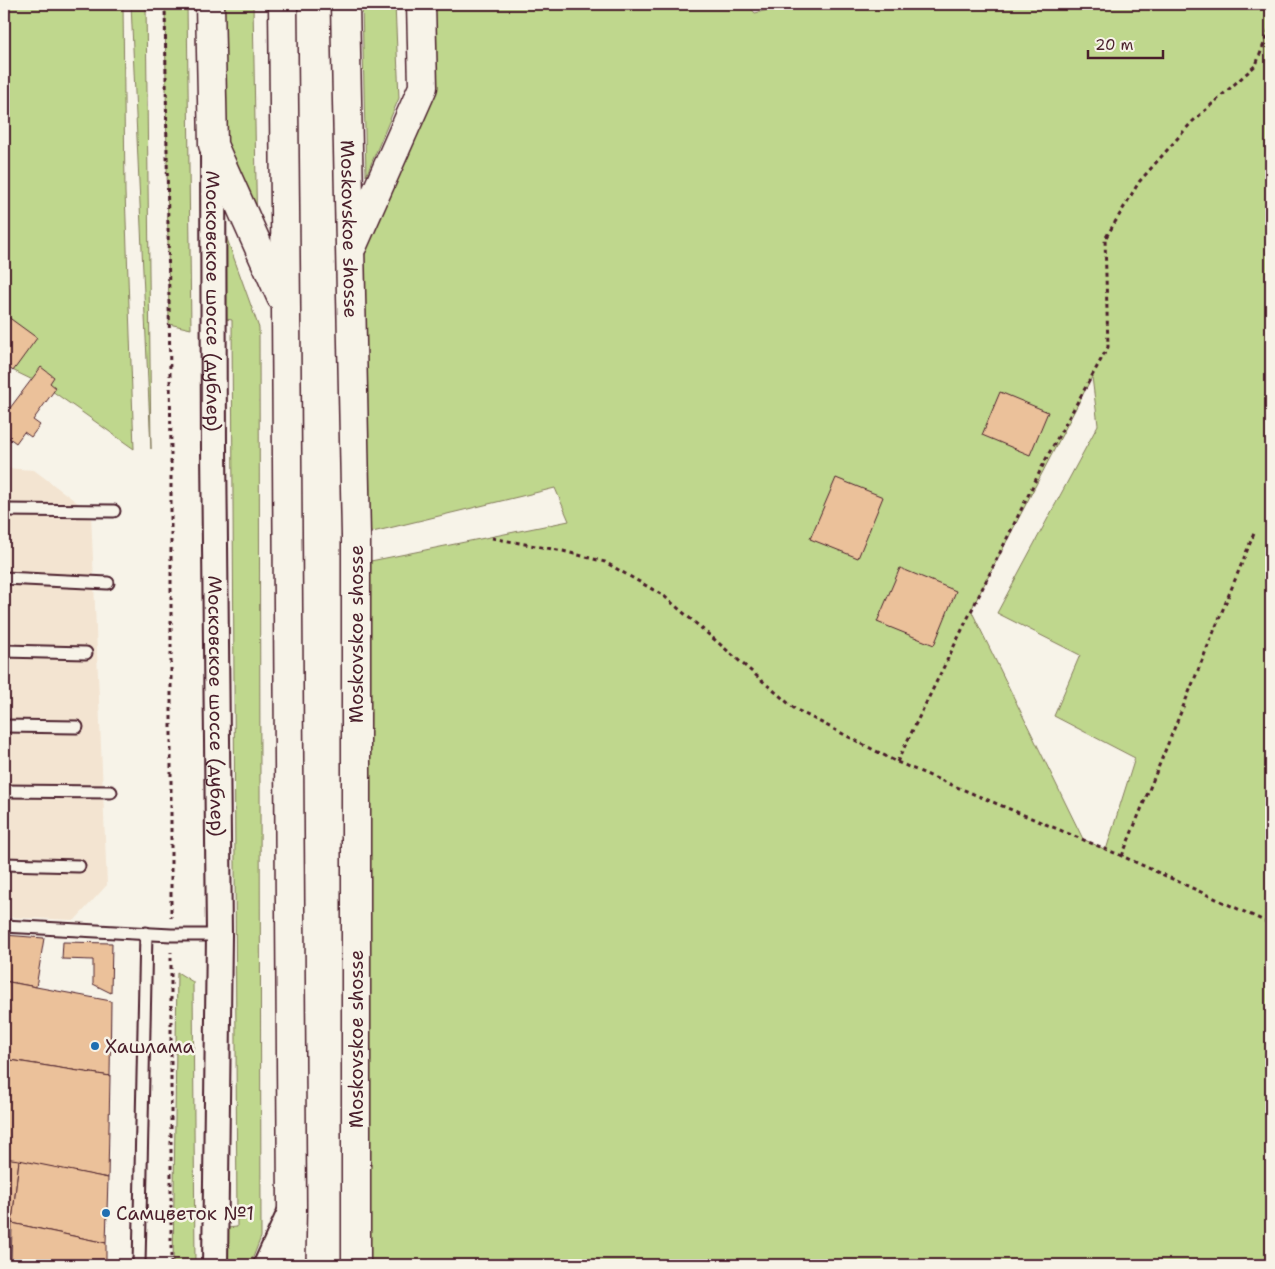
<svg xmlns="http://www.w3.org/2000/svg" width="1275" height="1269" font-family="'Shantell Sans',sans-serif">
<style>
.built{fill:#f3e4d1}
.green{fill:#bfd78d;stroke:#847b5c;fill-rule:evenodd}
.building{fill:#ebc19a;stroke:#4a1f2b}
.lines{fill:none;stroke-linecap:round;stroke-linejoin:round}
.lane-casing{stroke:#4a1f2b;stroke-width:15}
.street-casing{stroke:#4a1f2b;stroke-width:28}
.primary-casing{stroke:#4a1f2b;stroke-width:31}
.path{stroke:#4a1f2b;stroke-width:3;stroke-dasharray:4 4;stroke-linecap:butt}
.lane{stroke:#f7f3e8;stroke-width:11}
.street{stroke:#f7f3e8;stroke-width:24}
.primary{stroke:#f7f3e8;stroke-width:28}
.poi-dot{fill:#1f6fb2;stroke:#f7f3e8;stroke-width:2}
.labels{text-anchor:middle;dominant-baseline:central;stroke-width:5;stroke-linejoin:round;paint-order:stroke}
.street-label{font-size:19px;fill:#4a1f2b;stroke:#f7f3e8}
.poi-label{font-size:19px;fill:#4a1f2b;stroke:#f7f3e8;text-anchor:start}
</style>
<rect width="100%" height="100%" fill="#f7f3e8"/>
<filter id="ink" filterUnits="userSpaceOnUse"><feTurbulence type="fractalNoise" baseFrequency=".02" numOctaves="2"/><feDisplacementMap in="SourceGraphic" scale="10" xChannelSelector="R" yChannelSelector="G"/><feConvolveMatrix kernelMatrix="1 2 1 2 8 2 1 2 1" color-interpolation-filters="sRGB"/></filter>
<g filter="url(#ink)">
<path class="built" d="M4,468L34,470L91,513L107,885L75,920L4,917Z"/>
<g class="green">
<path d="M4,4H123L125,192L134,449L45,386L4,366Z"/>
<path d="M131,4H146L151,449Z"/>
<path d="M165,4H187L191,329L169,324Z"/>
<path d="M223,4H253L257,243L224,170Z"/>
<path d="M362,4H395L399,98L366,176Z"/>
<path d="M421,4H747L755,13L794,4H1271V1265H355L356,564L569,521L555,488L356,536L350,251L423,87ZM1092,377L1098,425L997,613L1080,655L1054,716L1135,758L1106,850L1083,839L971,610Z"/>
<path d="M226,236L259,328L261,1237L250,1265H226L227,1228L237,1227L232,320L220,318Z"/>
<path d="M177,972L193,982L195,1265H173Z"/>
</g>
<g class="building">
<path d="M4,314L37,338L13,371L4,364Z"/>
<path d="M41,367L54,377L50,383L56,388L33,420L40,425L31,437L24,432L16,443L4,434V416Z"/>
<path d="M1000,392L1048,412L1030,455L982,435Z"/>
<path d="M836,478L883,497L858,558L810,539Z"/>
<path d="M900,568L956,591L934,645L877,622Z"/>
<path d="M4,935L44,938L36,987L4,981Z"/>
<path d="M63,942L112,943L111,993L93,984V960L62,959Z"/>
<path d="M4,981L111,1001L110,1076L4,1059Z"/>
<path d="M4,1059L110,1076L108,1178L4,1158Z"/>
<path d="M4,1158L19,1160L12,1223L4,1222Z"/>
<path d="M19,1160L108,1178L106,1243L12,1223Z"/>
<path d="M12,1223L106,1243V1265H11Z"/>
</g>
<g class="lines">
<g class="lane-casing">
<g id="lane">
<path d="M4,510L114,511"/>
<path d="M4,578L108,583"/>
<path d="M4,651L86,653"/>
<path d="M4,726L77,727"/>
<path d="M4,791L111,792"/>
<path d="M4,864L79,866"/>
<path d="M4,926L171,935H219"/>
<path d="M139,1265L146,933"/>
</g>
</g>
<g class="street-casing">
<g id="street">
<path id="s1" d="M213,147L214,448L219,935L215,1265"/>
<path d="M266,1265L291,1210"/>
</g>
</g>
<g class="primary-casing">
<g id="primary">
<path d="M210,4L213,145L281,297"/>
<path d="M283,4L286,308L292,1206L291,1265"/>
<path id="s2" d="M345,4L356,536V1265"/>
<path d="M353,245L423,87L421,4"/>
</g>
</g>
<g class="path">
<path d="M165,4L171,449V918"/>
<path d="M492,538L563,551L605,562L664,596L795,709L897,762L1122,856L1271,924"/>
<path d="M897,762L1048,455L1108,347L1105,239L1139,182L1192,122L1256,65L1271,25"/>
<path d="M1122,856L1255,531"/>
<path d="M171,1265V952"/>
</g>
<use href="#lane" class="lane"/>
<use href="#street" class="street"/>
<use href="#primary" class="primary"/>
</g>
</g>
<g class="poi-dot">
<circle cx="95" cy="1046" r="5"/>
<circle cx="106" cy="1213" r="5"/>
</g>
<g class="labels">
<g class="street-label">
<text stroke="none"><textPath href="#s2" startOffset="225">Moskovskoe shosse</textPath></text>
<text stroke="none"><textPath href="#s1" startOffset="154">Московское шоссе (дублер)</textPath></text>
<text transform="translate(356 634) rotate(-90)">Moskovskoe shosse</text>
<text stroke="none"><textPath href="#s1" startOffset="559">Московское шоссе (дублер)</textPath></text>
<text transform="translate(356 1039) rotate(-90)">Moskovskoe shosse</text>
</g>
<g class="poi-label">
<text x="105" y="1046">Хашлама</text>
<text x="116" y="1213">Самцветок №1</text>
</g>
</g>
<rect width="1275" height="1269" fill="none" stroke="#f7f3e8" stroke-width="20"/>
<rect x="10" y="10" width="1255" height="1249" fill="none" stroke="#4a1f2b" stroke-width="2" filter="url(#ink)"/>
<path d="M1088 50v8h75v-8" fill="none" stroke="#4a1f2b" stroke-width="2.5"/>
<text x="1095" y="50" font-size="15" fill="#4a1f2b" stroke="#f7f3e8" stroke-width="4" paint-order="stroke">20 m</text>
</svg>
